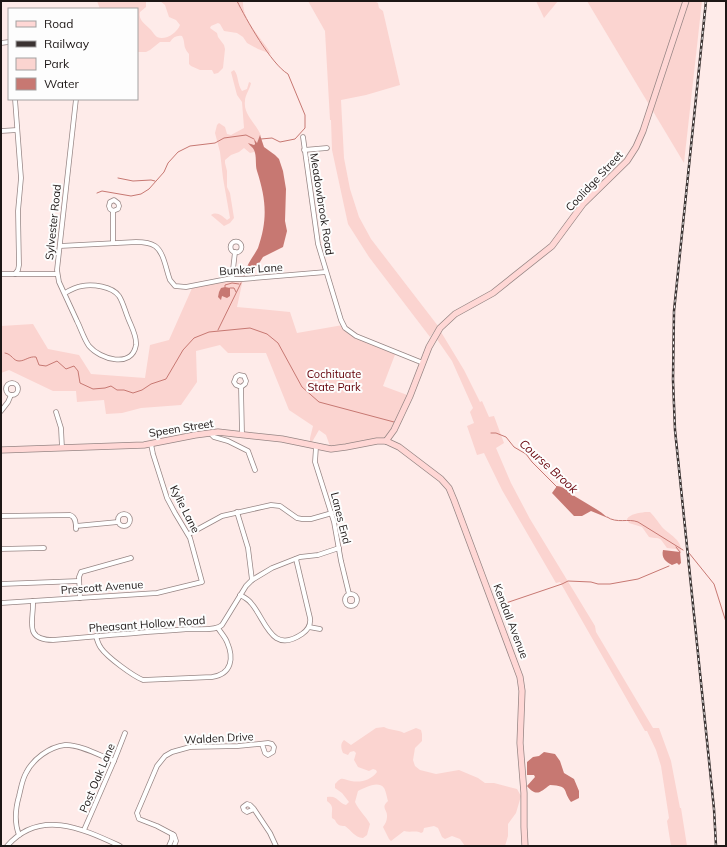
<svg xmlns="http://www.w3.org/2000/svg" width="727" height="847" font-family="Mulish,sans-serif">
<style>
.green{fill:#fbd4d0}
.water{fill:#c77872}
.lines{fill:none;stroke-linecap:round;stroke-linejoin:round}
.stream{stroke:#c77872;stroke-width:1}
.street-casing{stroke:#978685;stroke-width:5.5}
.secondary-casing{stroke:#978685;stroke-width:7}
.street{stroke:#fff;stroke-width:4}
.secondary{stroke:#ffd7d5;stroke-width:5.5}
.rail-casing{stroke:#3b3332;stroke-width:2.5}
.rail{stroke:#fdfdfd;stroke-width:1;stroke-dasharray:3;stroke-linecap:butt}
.labels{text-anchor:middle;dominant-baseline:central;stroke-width:4;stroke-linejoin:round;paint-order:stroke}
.street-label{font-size:11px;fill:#1d1716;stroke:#fdfdfd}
.park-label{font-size:11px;fill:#630008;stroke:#fdfdfd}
.water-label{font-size:12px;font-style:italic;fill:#6a070f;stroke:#fdfdfd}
</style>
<rect width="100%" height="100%" fill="#feebe9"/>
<g class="green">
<path d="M97,1H146V7L140,12C138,21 146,24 151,30C153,32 154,35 157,37C165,41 177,33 180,25L176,20L169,17L165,5L160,1H243C242,21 262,38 271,54L258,49L247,43L243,37L237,33L224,31L220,24L218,23L211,26L210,28L217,33L218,37L224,45L225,49L223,68L218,73L214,74L212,70H200L191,66L189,64V54C182,46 186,43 182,36C177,35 173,37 170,42H160L150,50L146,52H137V9H100Z"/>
<path d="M308,1H374L378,3L379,8L383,11L400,85L366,95L341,100L344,158L350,189L359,217L371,239L438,326L430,337L369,257L348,224L332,150L331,120H330L325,31Z"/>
<path d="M536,1H558L544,18Z"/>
<path d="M587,1H702L684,163Z"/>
<path d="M234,70C239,76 237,84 242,91L247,89L249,82L251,83C250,89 245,95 245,101C243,115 257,124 261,136H260L257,143L255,141L254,145L249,143L254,150V152L250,153L244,148L239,152L231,155L225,160V163L227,171V187L230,193L234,218L230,223L224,226L211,215C217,211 222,216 227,220L230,218L223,178L220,152L215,133L217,125L219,123L225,127L227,134L231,135L244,128L242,102L237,95L231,72Z"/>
<path d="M222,279H243L237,307L290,312L297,333L343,325L348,331L396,352L383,386L410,396L386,441L331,449L326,435L319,430L312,442H310V438L313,426L289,410L266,353H228L220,345L196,351L197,382L181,405L141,408L122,413L106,414L104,400L77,402L76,391H53L9,370L1,373V326L33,324L48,349L79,355L91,374L145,378L150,345L169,340L193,286Z"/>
<path d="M441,332L464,370L480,402L482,401L489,417L494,416L504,443L496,448L511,483L530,519L595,626L596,632L653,728H659L671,761L680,808H681L687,846H671L667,821L669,818L661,766L656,750L647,731H645L560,582L556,583L502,490L484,453L477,455L467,426L474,423L470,412L473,408L452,361L436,338Z"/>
<path d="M645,512H650C655,517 658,522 662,527C671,536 683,540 681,554L676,549L667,548C658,535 662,540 649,537L642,527L629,523L627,519C630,514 639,513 645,512Z"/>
<path d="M384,727C391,731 397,729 404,733L416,728L421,730L422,734V741L415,748L413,760L415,766L420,770L436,774L459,770L478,778L485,783H494L517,789L521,796L516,813L508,824V836L505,846H465L460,839L452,836L445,839L442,837L438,828L434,826L424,828L423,832L421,833C416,830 410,833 404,831L391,841L389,839L383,827C385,824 387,821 387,817C388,810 380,808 388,801C387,798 386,791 384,788C378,780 365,788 358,791L355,802C359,811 366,816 370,824L367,835L363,838C354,837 352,831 345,826C340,826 337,825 335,820L332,818C331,809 335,807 327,801V797C338,795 337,802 346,805L349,802L342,793L335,788V784C342,776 342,779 351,781C361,783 371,780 377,772L376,770L373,769L369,771L358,767L354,760L356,753L354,751L350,752L348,755L343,753C341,748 340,744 344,740L351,745L376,728Z"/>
</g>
<g class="water">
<path d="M260,135L264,147L275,155L279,159L283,171L286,189L285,221L287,231L283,247L263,257L258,265L249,269L247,267C250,260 255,254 258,248C268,219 266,199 257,171C255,165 257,156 254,150C253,147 249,145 248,143L254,145L255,144L254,139L257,143Z"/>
<path d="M225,287L230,288V296L227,298L222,296L221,300L218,297L219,292L221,288Z"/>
<path d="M557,486C565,487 570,493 576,497C587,504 598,509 608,518L591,511L582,516H574L552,493Z"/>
<path d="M663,550L680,552L681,563L679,565L677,563L672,565C666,562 661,558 663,550Z"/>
<path d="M544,752L555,754L560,761L564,773L574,779L579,791V798L571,802C562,790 570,786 550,785C541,791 537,798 527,786L535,777L534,775H527V762L533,757L539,756Z"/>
</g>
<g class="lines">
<g class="stream">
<path d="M237,1C246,19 271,64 288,74L305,115V128L295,139L280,142L272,138L261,139"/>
<path d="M118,178L133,181L151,180L155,181"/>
<path d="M97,193L102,191L131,196L141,194L149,189L164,172L168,163L178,152L190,146L215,143L224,138L246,135L254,139"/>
<path d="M244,276L248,269"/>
<path d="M225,287V285L232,283L239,284"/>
<path d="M230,288H234L236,292"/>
<path d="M218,330L241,283"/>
<path d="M5,353C12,354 13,361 19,361C25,361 29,356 36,357L39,365L46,366L57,361L66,369L74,366L78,371L80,383L93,389L105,388L111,386L117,390H124L133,393L142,390L151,384L166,379L183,350L194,338L209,332L250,328L267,334L278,343L302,387L319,402L394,422"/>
<path d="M491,433H496L506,437L514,447L526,454L532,462L557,487"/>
<path d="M607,517C617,524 628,518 638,522L683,550"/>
<path d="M676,547L680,552"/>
<path d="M689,553L714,584L726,622"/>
<path d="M500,605L562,584L568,581L591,582L598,584H610L638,579L669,566"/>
</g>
<g class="street-casing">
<g id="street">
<path d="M1,43L9,42"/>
<path d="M15,99L21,178L18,211L19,265L18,270L15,274"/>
<path d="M1,131L17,130"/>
<path d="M303,137L318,244L341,320L345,328L356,336L423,363"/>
<path d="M304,150L327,148"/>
<circle cx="236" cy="247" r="5.5"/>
<path d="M113,243V211L110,209L109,206L110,202L114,200L118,203L119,206L118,209L113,211"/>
<path d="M60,246L136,242C142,242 149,242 155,246C164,252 166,270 170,280L175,286L186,287L227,279H243L326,272"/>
<path d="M1,274H57"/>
<path d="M232,278L235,252"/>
<path d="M65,293C70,290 76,287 82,286C92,284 112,286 119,296C123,302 125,311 128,318C131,326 137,336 136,345C132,369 100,359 89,346C84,339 81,329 77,321C71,308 65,295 59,282L57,270L76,99"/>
<circle cx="12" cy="389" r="6"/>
<path d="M241,387L236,385L234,382L236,377L239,375L244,376L246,381L245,384L241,387L242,434"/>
<path d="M1,411L8,402L11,395"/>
<path d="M56,412L61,428L62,448"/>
<path d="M210,433L214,437L228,441L248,451L255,470"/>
<path d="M316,447L315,462L334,522L341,561L349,594"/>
<path d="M237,512L248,548L252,580"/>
<circle cx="124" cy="520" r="6"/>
<path d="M1,516L70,515C76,517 76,524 76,529"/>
<path d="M76,526L118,522"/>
<path d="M189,534L222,516L271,505L280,506L297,518L302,519H311L332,513"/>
<path d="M1,549L44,548"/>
<path d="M1,584L79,581"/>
<circle cx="351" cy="600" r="6"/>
<path d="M240,595C244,597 248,599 251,603C266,620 271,655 302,634C308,630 311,625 310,618L296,559"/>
<path d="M80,598L79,577L81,572L131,558"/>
<path d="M33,601C34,620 23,640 53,640C98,636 144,632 189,629C197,629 216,631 222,625L246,586L252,580L272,568L300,557L318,555L339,548"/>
<path d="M1,603L157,593L202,582L190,538L175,513L167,498L153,454L151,444"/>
<path d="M309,627L320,629"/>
<path d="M96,636C97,640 98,644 101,648C107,657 133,676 143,680L212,677C232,674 234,658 227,642C225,637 221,633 218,628"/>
<path d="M254,809L247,812L244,810L243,807L247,804L250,805L254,809L270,833L276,846"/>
<path d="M84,830L114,761L125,733"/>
<path d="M19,835C14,822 15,810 19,796C21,788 22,780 26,773C33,759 49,747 65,745C79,744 101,756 114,761"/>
<path d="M7,846C40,808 83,829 120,846"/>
<path d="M169,846L172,839V834"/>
<path d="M174,846L176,841L174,835L157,826L139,819L137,813L157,766L165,756L172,752L190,747L238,746L268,743L272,744L274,747L273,752L268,755L265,753L262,744"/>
</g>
</g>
<g class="secondary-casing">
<g id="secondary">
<path d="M386,441L394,430L410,396L429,347L440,328L455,314L493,293L552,246L583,204L627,161L636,147L643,131L686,1"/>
<path d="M1,450L144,445L195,435L218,432L282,439L331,449L346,447L377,441H386L399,447L441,479L449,488L454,500L520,677L522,691L520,743L524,793V827L525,846"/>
</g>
</g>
<use href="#street" class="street"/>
<use href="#secondary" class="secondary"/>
<g class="rail-casing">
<path id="rail" d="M706,1L674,311L673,380L675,430L714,809L716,846"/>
</g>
<use href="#rail" class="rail"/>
</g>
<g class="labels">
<g class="street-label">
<text transform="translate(594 181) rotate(-47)">Coolidge Street</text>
<text transform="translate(322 204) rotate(81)">Meadowbrook Road</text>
<text transform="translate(53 222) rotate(-84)">Sylvester Road</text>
<text transform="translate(251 269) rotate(-4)">Bunker Lane</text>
<text transform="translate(181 428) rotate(-9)">Speen Street</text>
<text transform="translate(185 509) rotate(63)">Kylie Lane</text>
<text transform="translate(341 518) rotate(76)">Lanes End</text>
<text transform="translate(102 587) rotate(-4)">Prescott Avenue</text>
<text transform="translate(511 621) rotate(69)">Kendall Avenue</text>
<text transform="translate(147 624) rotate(-4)">Pheasant Hollow Road</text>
<text transform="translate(219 738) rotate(-3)">Walden Drive</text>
<text transform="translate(97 778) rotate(-67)">Post Oak Lane</text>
</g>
<g class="park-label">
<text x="334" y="374">Cochituate<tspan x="334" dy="13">State Park</tspan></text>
</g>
<g class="water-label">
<text transform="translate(549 466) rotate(42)">Course Brook</text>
</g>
</g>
<rect width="727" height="847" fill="none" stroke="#1d1716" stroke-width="4"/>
<rect x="8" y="8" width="130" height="92" fill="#fdfdfd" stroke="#a3a1a1"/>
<rect x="16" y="21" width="20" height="6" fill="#ffd7d5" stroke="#a3a1a1"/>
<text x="44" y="28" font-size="12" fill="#1d1716">Road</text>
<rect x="16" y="41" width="20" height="6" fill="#3b3332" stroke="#a3a1a1"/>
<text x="44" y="48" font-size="12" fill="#1d1716">Railway</text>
<rect x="16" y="58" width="20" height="12" fill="#fbd4d0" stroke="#a3a1a1"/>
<text x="44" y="68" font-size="12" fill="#1d1716">Park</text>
<rect x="16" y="78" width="20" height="12" fill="#c77872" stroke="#a3a1a1"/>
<text x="44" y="88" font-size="12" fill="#1d1716">Water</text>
</svg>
